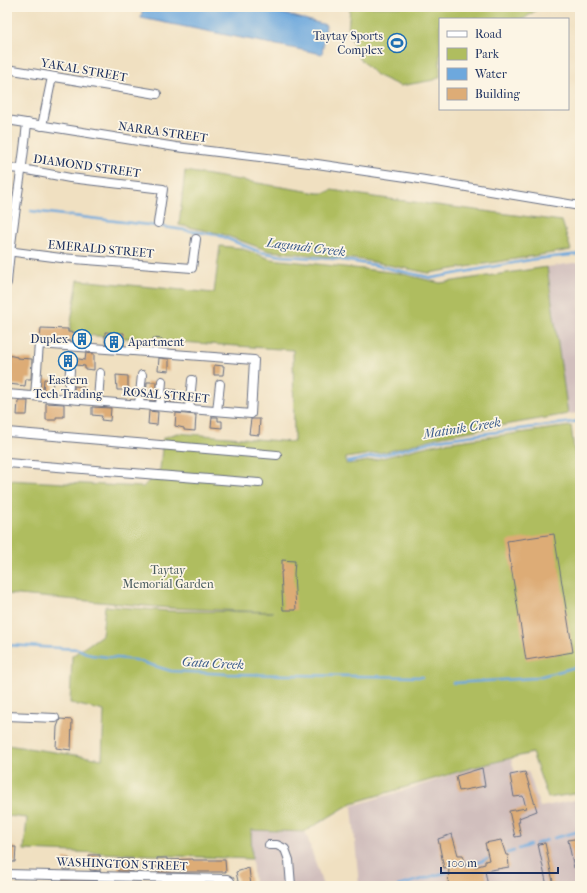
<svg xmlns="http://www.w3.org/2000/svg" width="587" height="893" font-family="'IM FELL French Canon',serif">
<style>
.industrial{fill:#d1bfbd}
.green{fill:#afbd5f;stroke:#65765e}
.water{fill:#6da8dd;stroke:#446c9e}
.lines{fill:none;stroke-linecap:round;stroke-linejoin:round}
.stream{stroke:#6da8dd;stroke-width:2.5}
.building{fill:#ddac76}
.street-casing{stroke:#666d81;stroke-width:10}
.street{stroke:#fff;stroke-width:8}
.labels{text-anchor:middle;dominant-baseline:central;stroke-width:3.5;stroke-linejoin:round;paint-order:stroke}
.poi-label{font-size:12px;fill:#1b2f5e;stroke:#fcf5e5;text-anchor:end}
.street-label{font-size:12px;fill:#1b2f5e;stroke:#fcf5e5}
.park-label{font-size:12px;fill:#475a5e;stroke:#fcf5e5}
.water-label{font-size:13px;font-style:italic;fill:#38598a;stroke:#fcf5e5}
</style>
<rect width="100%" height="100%" fill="#fcf5e5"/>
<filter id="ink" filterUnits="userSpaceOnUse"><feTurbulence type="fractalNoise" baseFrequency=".025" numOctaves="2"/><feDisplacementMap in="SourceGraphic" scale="8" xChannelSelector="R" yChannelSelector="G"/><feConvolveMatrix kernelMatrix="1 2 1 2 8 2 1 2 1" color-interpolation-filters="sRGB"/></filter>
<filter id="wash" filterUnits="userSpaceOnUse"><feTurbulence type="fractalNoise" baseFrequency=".012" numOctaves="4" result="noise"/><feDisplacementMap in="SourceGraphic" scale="16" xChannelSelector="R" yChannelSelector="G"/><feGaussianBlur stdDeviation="0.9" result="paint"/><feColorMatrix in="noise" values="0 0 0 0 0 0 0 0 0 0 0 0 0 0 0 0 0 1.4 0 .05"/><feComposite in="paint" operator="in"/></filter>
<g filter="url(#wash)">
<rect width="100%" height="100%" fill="#f0e0c1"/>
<g class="industrial">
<path d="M573,263H580V413L568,414L547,267Z"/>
<path d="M511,759L515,772L528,771L540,807L580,799V886H359L352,806L431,782L469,769Z"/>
<path d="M250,830L306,833L323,886H254Z"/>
</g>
<g class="green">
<path d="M350,7H540L524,19H440V77L434,80L400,86L376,75L358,57L348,30Z"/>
<path d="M185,171L318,193H325L332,190L374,197L562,221L571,250L429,273L363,260L269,251L222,234L179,225Z"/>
<path d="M220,246L240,248L271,259L399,273L440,283L547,267L568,414L442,436L390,451L346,458V464C379,462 411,448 444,443L571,426L580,494V793L548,798L532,753L471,768L352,803L304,832L251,830L252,859L24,850L27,818L7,816V745L102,759L104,711L70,703L72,656L102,635L105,606L169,611L273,612L169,608L7,594V480L143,487L160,469L163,438L177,433L294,442L293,350L69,334L78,280L214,293Z"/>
</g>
<path class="water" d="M143,7H258L326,25L322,54L141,18Z"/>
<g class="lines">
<g class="stream">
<path d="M7,208L14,209"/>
<path d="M31,211L157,226L218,235L260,252L282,256L335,259L374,265L432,278L535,259L580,254"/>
<path d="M348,462L390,453L437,440L580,421"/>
<path d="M7,645L78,649L91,655L135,660L171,671L228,674L422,677"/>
<path d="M453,683L534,678L580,666"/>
<path d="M554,838L580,831"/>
<path d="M536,844L547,840"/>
<path d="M519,849L530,845"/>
<path d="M504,854L514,851"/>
<path d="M464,867L491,858"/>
<path d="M398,886L451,871"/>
</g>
</g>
<g id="blocks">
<g class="building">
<path d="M41,328L68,329V332L88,333L87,342L40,339Z"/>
<path d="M105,332L124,333L123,345L105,343Z"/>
<path d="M153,338L162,339V348L152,347Z"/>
<path d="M86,353L94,354V370L85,369V366L66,364V357L85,360Z"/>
<path d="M8,355L17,357V358L32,359L31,379H26L25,386L9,384V376H7Z"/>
<path d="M159,358L169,359V371L158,370Z"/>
<path d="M214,365L224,366L223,375H214Z"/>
<path d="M116,375L128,376V390H117Z"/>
<path d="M44,379L53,380L52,392L43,391Z"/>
<path d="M147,382H156L155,401L146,400Z"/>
<path d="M74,386L84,387V395L74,394Z"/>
<path d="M167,389L176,390V402H166Z"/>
<path d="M18,401H28L27,415H17Z"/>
<path d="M46,403L64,404V417H56V420H46Z"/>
<path d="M92,407L111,408L110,421L101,420L102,416L92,415Z"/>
<path d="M149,411L158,412L157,425L148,424Z"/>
<path d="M176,413L196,415L195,431L184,430V428L175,426Z"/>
<path d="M212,417H218V421H222V428L211,427Z"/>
<path d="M251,419H260L259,435L249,434Z"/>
<path d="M554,534L573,652L526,660L507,541Z"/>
<path d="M282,560L295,561L294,574L296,610H283L281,572H282Z"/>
<path d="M60,719L72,720L71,750L56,748L57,727Z"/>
<path d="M482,768L485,786L459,791L456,776Z"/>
<path d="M525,772L537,811L519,818L520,822H518L521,836L515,837L509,811L526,808L523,796L514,797L510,775Z"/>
<path d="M452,834L458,855H463L466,867L474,864V867L485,864V861L489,860L485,843L501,840L506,855H508L509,867L485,871L488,886H448L449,867L444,868L438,839Z"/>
<path d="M580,838V867L574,868L568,840Z"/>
<path d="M545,843L554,886H547L538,844Z"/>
<path d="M7,847H16L15,862H7Z"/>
<path d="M89,855H100V871L90,870Z"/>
<path d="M64,858L70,859V870H64Z"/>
<path d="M157,858H167V860L193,859V860H225L226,872H157Z"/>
<rect x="118" y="859" width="15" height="12"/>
<path d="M249,868L251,886H239L236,872Z"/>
<path d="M61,881L101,882V886H61Z"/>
</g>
</g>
</g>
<g filter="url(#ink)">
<use href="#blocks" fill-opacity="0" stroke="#666d81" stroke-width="1"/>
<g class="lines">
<g class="street-casing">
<g id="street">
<path d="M7,69L157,94"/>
<path d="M7,120L176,147L317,164L413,178L580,206"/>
<path d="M42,126L52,77"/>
<path d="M7,168L22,169L70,178L163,189L158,223"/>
<path d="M7,251L61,258L192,268L196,239"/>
<path d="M7,283C11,229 22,176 27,123"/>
<path d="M7,394L251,414L254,360L39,344L35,396"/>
<path d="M68,398L70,370"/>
<path d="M98,401L100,373"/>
<path d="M139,404L142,375"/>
<path d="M160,406L162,381"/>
<path d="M189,409L192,380"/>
<path d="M217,411L220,384"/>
<path d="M7,432L277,455"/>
<path d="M7,463L259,483"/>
<path d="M7,716L55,718"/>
<path d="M269,845H277L285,849L289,860L291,886"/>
<path d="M7,874L227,879L230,881L232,886"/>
</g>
</g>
<use href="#street" class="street"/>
</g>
</g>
<defs>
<g id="stadium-ring" transform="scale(1)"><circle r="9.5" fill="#fcf5e5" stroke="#1f6fb2" stroke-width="1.5"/><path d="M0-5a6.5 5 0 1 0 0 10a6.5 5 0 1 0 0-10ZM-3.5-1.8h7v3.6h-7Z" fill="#1f6fb2"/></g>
<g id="building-ring" transform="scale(1)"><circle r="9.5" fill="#fcf5e5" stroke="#1f6fb2" stroke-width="1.5"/><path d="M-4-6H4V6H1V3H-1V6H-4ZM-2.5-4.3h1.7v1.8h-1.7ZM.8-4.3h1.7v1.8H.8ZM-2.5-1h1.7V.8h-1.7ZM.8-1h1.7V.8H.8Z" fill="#1f6fb2"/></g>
</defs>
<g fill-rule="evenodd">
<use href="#stadium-ring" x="397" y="43"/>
<use href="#building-ring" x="82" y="339"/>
<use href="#building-ring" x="114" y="342"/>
<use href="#building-ring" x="68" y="361"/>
</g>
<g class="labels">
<g class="poi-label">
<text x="383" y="36">Taytay Sports<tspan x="383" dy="14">Complex</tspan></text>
<text x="68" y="339">Duplex</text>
<text x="128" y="342" text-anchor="start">Apartment</text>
<text x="68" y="380" text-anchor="middle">Eastern<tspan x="68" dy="14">Tech Trading</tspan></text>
</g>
<g class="street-label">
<text transform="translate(84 70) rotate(10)">YAKAL STREET</text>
<text transform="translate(163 132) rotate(8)">NARRA STREET</text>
<text transform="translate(87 166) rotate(8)">DIAMOND STREET</text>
<text transform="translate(101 249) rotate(5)">EMERALD STREET</text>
<text transform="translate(166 395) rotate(5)">ROSAL STREET</text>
<text transform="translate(122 864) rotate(2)">WASHINGTON STREET</text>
</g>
<g class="park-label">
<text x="168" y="570">Taytay<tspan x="168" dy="14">Memorial Garden</tspan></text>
</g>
<g class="water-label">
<text transform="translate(306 247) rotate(7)">Lagundi Creek</text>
<text transform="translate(462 428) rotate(-9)">Matinik Creek</text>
<text transform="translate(213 663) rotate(3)">Gata Creek</text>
</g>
</g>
<rect width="587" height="893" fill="none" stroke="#fcf5e5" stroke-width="24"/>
<rect x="439" y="18" width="130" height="92" fill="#fcf5e5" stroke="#a2a6af"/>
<rect x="447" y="31" width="20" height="6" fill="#ffffff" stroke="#a2a6af"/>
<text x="475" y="38" font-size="12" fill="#1b2f5e">Road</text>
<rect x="447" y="48" width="20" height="12" fill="#afbd5f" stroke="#a2a6af"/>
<text x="475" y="58" font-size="12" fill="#1b2f5e">Park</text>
<rect x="447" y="68" width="20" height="12" fill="#6da8dd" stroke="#a2a6af"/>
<text x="475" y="78" font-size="12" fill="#1b2f5e">Water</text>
<rect x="447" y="88" width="20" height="12" fill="#ddac76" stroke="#a2a6af"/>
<text x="475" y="98" font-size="12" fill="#1b2f5e">Building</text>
<path d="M441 867v6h117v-6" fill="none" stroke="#1b2f5e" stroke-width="2"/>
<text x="447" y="867" font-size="12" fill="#1b2f5e" stroke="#fcf5e5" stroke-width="3" paint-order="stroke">100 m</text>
</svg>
